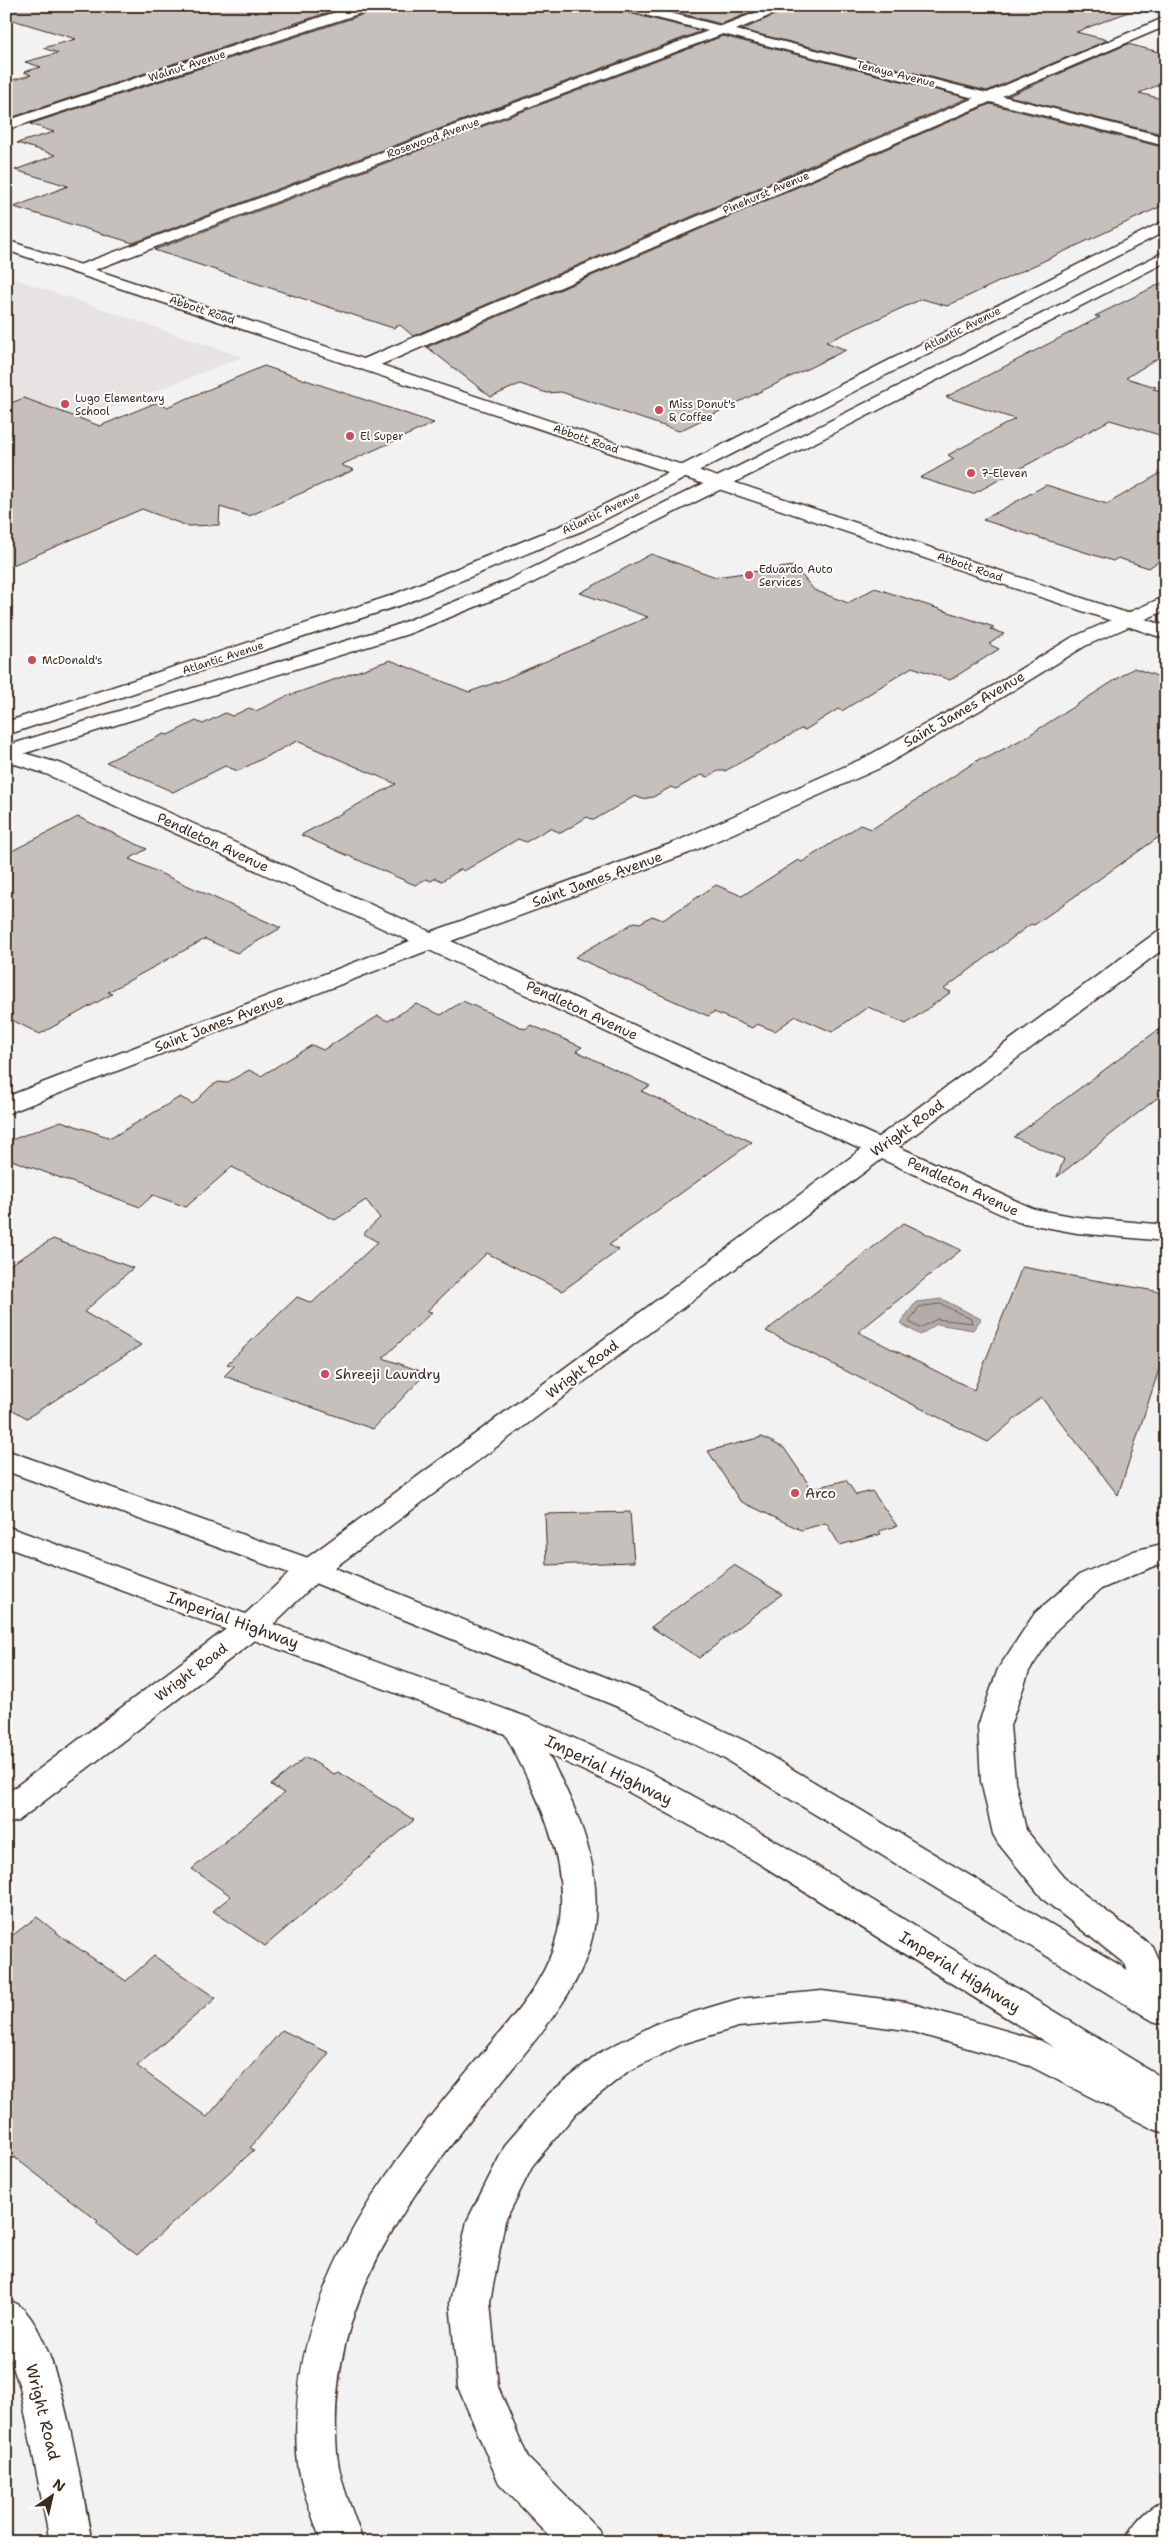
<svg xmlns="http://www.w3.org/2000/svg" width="1172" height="2548" font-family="'Shantell Sans',sans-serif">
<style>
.built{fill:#e6e3e2}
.water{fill:#b2aba7;stroke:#827770}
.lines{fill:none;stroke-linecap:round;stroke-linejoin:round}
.shore{stroke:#6b5e55;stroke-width:1}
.building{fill:#c6c0bd;stroke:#3b2a1e}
.street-casing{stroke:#3b2a1e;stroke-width:3}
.secondary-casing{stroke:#3b2a1e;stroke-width:3}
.primary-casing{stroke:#3b2a1e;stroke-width:3}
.highway-casing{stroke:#3b2a1e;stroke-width:3}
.street{fill:#fff;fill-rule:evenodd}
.secondary{fill:#fff;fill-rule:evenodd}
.primary{fill:#fff;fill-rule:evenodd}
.highway{fill:#fff;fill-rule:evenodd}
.poi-dot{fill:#d1495b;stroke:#fff;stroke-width:2}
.labels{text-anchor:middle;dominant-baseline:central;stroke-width:4;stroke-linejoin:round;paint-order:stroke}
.far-street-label{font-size:11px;fill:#3b2a1e;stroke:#fff}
.far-poi-label{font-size:11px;fill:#3b2a1e;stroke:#fff;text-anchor:start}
.street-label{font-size:14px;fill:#3b2a1e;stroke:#fff}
.poi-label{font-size:14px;fill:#3b2a1e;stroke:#fff;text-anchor:start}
.near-street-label{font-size:16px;fill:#3b2a1e;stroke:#fff}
</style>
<rect width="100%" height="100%" fill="#f3f2f2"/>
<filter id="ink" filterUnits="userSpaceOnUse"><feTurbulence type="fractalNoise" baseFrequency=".02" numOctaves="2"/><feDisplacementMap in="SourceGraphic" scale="10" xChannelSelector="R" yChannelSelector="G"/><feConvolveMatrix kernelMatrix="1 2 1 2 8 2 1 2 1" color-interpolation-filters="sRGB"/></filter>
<g filter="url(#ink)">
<path class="built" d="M6,276L242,357L6,450Z"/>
<path class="water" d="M942,1299L981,1319L973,1330L937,1324L920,1335L900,1323L916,1302Z"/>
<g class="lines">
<path class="shore" d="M941,1304L971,1319L972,1323L937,1319L920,1328L909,1322L919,1307Z"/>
</g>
<g class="building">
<path d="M6,6H347L10,118L6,116V82L31,75L24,72L41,67L25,62L58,53L43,48L76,39L6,18Z"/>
<path d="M376,6H618L621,11L702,31L133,243L14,207L68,186L15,170L56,155L17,143L54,132L30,124L374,11Z"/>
<path d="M652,6H767L721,24Z"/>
<path d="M794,6H1135L1136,9L1076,32L1108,40L987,91L742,30Z"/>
<path d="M723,36L968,98L413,336L400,325L393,328L154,250Z"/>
<path d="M1128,44L1166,54V82L1139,93L1166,100V135L1008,96Z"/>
<path d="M990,104L1166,148V204L947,306L922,299L826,342L846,350L679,431L561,392L547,393L520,384L491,397L427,347Z"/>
<path d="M1166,281V353L1126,378L1156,387L1153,389L1166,392V437L1110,420L973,494L920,478L954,459L948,455L1015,419L946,397L1100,317L1095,316Z"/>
<path d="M264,366L434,423L341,465L354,470L249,516L220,507L219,525L187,526L142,509L6,568V405L24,398L100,426L155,403L167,407Z"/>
<path d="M1166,470V556L1149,568L1118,558L1113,561L983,520L1046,485L1107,504Z"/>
<path d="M651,554L716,577L794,566L814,590L848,603L875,588L994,627L990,629L1004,634L989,644L999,649L950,680L912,667L842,711L838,709L805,730L801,729L725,771H718L708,777L701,775L676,789L671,787L653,797L642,799L635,796L594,820L587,817L561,833L550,828L526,842L518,839L464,871L461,869L442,881L436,878L431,881L426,879L415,885L301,835L396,784L297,741L238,771L225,766L173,792L106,762L164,734L168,735L196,721L203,724L225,713L232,716L249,708L256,711L285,697L390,660L469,692L500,681L648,617L580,593Z"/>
<path d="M1134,668L1166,679V832L1034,925L1031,924L944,989L951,992L906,1024L868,1007L832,1032L796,1016L775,1031L757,1024L752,1028L714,1012L708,1016L575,957L635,922L640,923L652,916L663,920L716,885L742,896L798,860L802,862L860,825L872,829L981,758L985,759L1026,737Z"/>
<path d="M78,817L147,849L129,859L281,928L237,953L205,939L108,992L112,994L40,1034L6,1017V854Z"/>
<path d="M463,1001L525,1029L531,1025L582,1047L576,1051L650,1086L641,1091L752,1142L609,1245L619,1250L562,1291L487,1253L427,1311L432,1312L383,1358L426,1373L373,1429L224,1376L234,1366L227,1364L297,1297L312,1303L378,1242L363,1234L380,1218L366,1200L335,1220L232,1167L186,1207L153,1195L140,1207L6,1158V1142L61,1121L111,1138L180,1097L193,1104L211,1086L219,1082L226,1083L249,1070L261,1076L312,1045L323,1050L378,1016L388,1021L416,1004L441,1015Z"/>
<path d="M1166,1024V1091L1057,1177L1064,1159L1014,1137Z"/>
<path d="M904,1223L961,1250L858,1332L974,1390L1022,1267L1166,1293V1348L1118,1495L1041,1397L988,1442L766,1331Z"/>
<path d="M53,1239L133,1268L84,1312L141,1345L27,1418L6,1406V1267Z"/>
<path d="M762,1437L784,1448L812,1489L846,1480L856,1495L872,1491L897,1526L879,1531L881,1534L840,1545L826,1523L801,1530L740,1501L708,1451Z"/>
<path d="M630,1512L634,1562L547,1565L545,1514Z"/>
<path d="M734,1565L782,1594L699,1658L651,1627Z"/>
<path d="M306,1757L334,1774L338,1772L414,1820L265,1946L213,1911L231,1896L192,1869L284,1793L271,1785Z"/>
<path d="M37,1917L62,1937L126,1981L154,1956L216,1998L137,2066L207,2117L282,2030L329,2053L250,2148L254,2150L137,2255L96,2223L98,2221L6,2151V1940Z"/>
</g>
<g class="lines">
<g class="street-casing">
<g id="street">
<path d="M354,6H374L373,9L6,130V121Z"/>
<path d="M620,6H643L721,26L773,6H792L736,30L987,93L1166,17V26L1002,96L1166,137V146L990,102L371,369H359L356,365L359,361L974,98L723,34L86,273H74L72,270L74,267L708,31L621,9Z"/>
<path d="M1166,596V610L1085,646L989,705L880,768L689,853L451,941L1034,1209L1077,1217L1166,1225V1241L1077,1233L1018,1222L429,950L6,1114V1097L410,941L46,774L6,761V748L62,764L431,932L673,843L864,758L975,697L1071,638Z"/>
</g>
</g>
<g class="secondary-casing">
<g id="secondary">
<path d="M6,240L1166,626V639L6,250Z"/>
<path d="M1166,929V947L322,1577L263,1634L18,1821L6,1824V1794L241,1618L300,1563L1158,931Z"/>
<path d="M6,2300C11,2302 17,2303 20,2306C61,2340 81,2488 92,2542H50L20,2387L6,2348Z"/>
</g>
</g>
<g class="primary-casing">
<g id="primary">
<path d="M1166,220V231L584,530L404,604L6,735V722L390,596L570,522Z"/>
<path d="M1166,251V262L824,438L520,589L408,634L6,759V746L394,626L506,581L812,430Z"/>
<path d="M6,1450L322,1563L645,1693L747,1742L1166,1993V2025L1153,2021L723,1758L623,1709L300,1577L6,1471Z"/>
<path d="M6,1526L529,1718L649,1772L779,1843L1166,2080V2114L1153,2109L755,1861L625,1790L505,1734L6,1547Z"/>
</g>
</g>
<g class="highway-casing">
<g id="highway">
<path d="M1166,1543V1563L1154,1566L1101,1589L1057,1629L1029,1671L1010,1726L1015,1781L1026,1830L1068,1882L1152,1946L1166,1978V2019L1159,2021L1146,2017L1125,1964L1044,1900L998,1843L993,1834L981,1781L978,1726L998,1669L1035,1613L1079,1575L1134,1551Z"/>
<path d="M517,1714L529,1718L533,1726C565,1786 601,1848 595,1918C591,1974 550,2022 516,2064C420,2182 324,2292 337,2454C340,2484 354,2514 363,2542H321C312,2513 299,2484 297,2454C287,2296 379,2176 475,2062C510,2020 554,1976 560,1919C568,1849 532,1786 501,1726L505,1718Z"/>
<path d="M822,1991L906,2002L1041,2041L1166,2101V2133L1153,2129L1030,2066L906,2030L822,2019L738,2027L682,2044L627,2072L576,2113L533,2165L505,2221L490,2302L498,2387L528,2458L598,2529L604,2542H555L499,2483L458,2387L450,2302L467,2221L506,2144L550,2093L601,2052L658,2023L738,1999Z"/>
<path d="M1166,2500V2542H1124C1133,2523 1146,2508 1166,2500Z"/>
</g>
</g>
<use href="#street" class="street"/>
<use href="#secondary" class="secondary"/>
<use href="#primary" class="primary"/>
<use href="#highway" class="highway"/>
</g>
</g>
<g class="poi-dot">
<circle cx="65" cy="404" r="5"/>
<circle cx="659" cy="410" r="5"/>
<circle cx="350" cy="436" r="5"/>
<circle cx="971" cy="473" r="5"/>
<circle cx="749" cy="575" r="5"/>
<circle cx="32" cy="660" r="5"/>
<circle cx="325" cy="1374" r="5"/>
<circle cx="795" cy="1493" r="5"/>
</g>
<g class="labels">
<g class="far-street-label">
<text transform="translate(187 66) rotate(-18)">Walnut Avenue</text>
<text transform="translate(896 74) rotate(14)">Tenaya Avenue</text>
<text transform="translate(433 138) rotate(-20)">Rosewood Avenue</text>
<text transform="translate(766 193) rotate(-23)">Pinehurst Avenue</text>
<text transform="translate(202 310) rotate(18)">Abbott Road</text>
<text transform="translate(962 329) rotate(-27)">Atlantic Avenue</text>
<text transform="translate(586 439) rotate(19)">Abbott Road</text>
<text transform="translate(601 513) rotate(-26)">Atlantic Avenue</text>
<text transform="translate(970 567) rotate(19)">Abbott Road</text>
<text transform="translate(223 658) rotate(-18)">Atlantic Avenue</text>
</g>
<g class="far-poi-label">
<text x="75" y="398">Lugo Elementary<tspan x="75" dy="13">School</tspan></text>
<text x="669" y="404">Miss Donut's<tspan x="669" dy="13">&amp; Coffee</tspan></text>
<text x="360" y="436">El Super</text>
<text x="981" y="473">7-Eleven</text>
<text x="759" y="569">Eduardo Auto<tspan x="759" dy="13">Services</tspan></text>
<text x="42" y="660">McDonald's</text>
</g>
<g class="street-label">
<text transform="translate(964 709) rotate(-30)">Saint James Avenue</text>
<text transform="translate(213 842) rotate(25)">Pendleton Avenue</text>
<text transform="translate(597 879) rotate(-20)">Saint James Avenue</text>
<text transform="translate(582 1010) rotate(25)">Pendleton Avenue</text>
<text transform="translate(219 1023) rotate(-21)">Saint James Avenue</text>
<text transform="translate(907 1128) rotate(-36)">Wright Road</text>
<text transform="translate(963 1186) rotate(25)">Pendleton Avenue</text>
<text transform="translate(582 1369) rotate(-37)">Wright Road</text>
<text transform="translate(191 1672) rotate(-37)">Wright Road</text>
</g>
<g class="poi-label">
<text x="335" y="1374">Shreeji Laundry</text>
<text x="805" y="1493">Arco</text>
</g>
<g class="near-street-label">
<text transform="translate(233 1620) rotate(20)">Imperial Highway</text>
<text transform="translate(609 1770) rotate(26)">Imperial Highway</text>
<text transform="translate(960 1972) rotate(32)">Imperial Highway</text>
<text transform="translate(43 2412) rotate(76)">Wright Road</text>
</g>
</g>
<rect width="1172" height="2548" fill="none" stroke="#fff" stroke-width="25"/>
<rect x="12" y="12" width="1147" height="2523" fill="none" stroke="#3b2a1e" stroke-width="2" filter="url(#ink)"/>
<g transform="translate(52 2496) rotate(34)" stroke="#ffffff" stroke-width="4" paint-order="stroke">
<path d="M0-4L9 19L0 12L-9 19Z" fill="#3b2a1e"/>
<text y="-8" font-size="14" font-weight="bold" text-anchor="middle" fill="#3b2a1e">N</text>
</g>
</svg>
